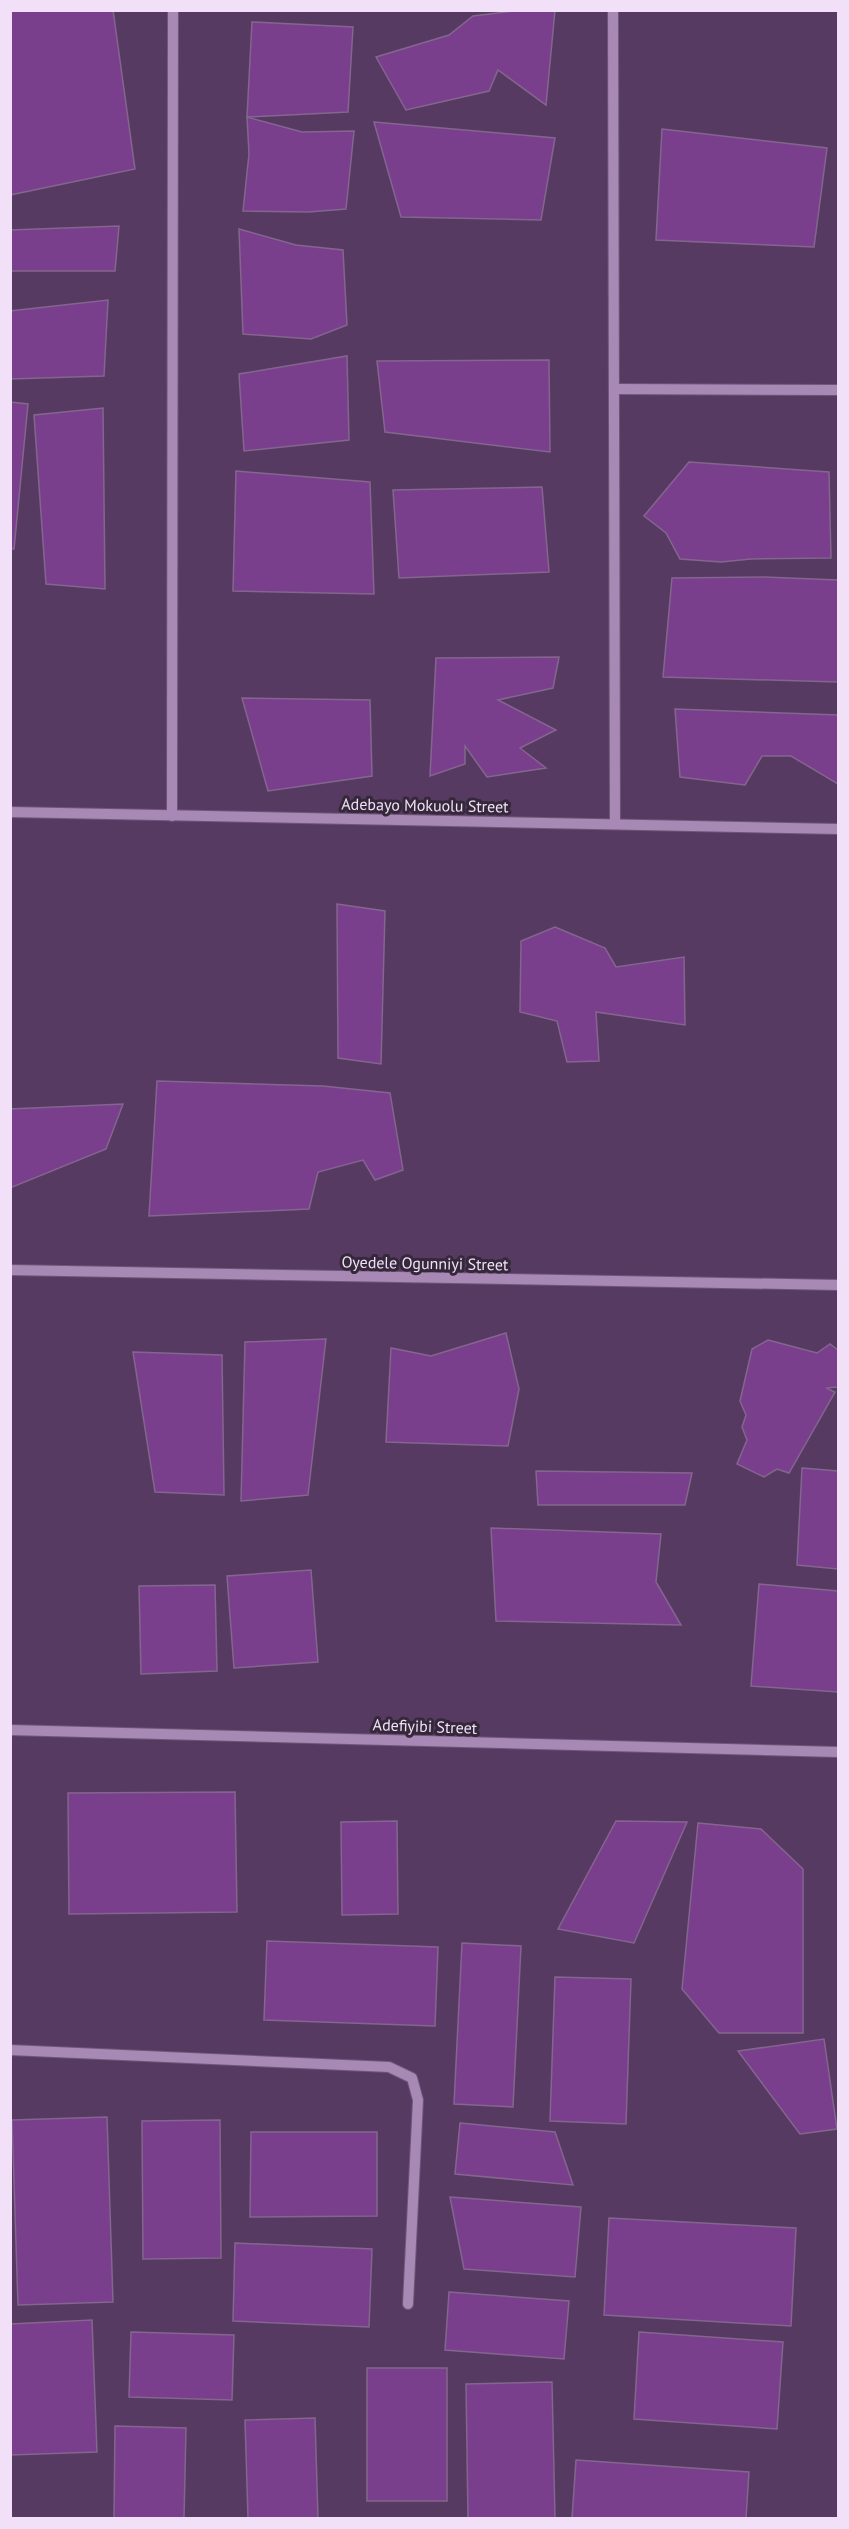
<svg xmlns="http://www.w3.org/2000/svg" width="849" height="2529" font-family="'PT Sans',sans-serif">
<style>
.building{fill:#793f8d;stroke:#84658f;stroke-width:1.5}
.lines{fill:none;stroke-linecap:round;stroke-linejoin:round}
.minor-casing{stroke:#6f5678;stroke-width:12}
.minor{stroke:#a888b4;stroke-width:10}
.labels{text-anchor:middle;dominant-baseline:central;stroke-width:6;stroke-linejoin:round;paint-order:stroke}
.street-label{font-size:16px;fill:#f1e0f7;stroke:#35283a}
</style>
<rect width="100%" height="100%" fill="#573a62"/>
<g class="building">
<path d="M10,10H113L135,169L10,195Z"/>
<path d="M523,10H555L546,105L498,70L489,91L406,110L376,57L449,35L473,16Z"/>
<path d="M252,22L353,27L348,112L247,117Z"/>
<path d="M247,117L302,132L354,131L346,209L308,212L243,211L249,154Z"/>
<path d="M374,122L555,138L541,220L401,217Z"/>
<path d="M662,129L827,148L814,247L656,240Z"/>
<path d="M119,226L115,271H10V230Z"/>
<path d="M239,229L296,245L343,250L347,325L311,339L243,334Z"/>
<path d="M108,300L104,376L10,379V311Z"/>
<path d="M347,356L349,440L244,451L239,374Z"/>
<path d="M549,360L550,452L385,432L377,361Z"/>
<path d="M10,402L28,404L14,549H10Z"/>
<path d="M103,408L105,589L46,584L34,415Z"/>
<path d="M689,462L829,472L831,558L751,559L721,562L680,559L666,533L644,516Z"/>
<path d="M236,471L370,482L374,594L233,591Z"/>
<path d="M542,487L549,572L399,578L393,490Z"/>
<path d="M764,577L838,580V682L663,677L672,578Z"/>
<path d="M559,657L553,688L498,700L556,730L520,748L546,768L487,777L465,746V764L430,776L436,658Z"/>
<path d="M242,698L370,700L372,776L268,791Z"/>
<path d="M675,709L838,715V784L791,756H762L745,785L680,777Z"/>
<path d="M337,904L385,911L381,1064L338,1058Z"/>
<path d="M555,927L605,948L616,967L684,957L685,1025L596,1012L599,1061L567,1062L557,1021L520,1012L521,941Z"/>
<path d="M157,1081L323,1086L390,1093L403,1170L375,1180L363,1160L318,1172L309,1209L149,1216Z"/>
<path d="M123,1104L106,1149L10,1188V1109Z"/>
<path d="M506,1333L519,1389L508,1446L386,1442L391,1348L431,1356Z"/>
<path d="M326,1339L308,1495L241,1501L245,1342Z"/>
<path d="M768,1340L817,1353L830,1344L838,1350V1387L826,1388L835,1392L789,1473L777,1469L764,1477L737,1464L747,1440L742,1427L746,1415L740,1401L752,1349Z"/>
<path d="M133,1352L222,1355L224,1495L155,1492Z"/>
<path d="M802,1468L838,1471V1569L797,1565Z"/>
<path d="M536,1471L692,1473L685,1505H538Z"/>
<path d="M491,1528L661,1534L656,1582L681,1625L496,1621Z"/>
<path d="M311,1570L318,1662L234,1668L227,1576Z"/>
<path d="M759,1584L838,1591V1692L751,1686Z"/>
<path d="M215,1585L217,1671L141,1674L139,1586Z"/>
<path d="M235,1792L237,1912L69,1914L68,1793Z"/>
<path d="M397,1821L398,1914L342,1915L341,1822Z"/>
<path d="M616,1821L687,1822L634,1943L558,1929Z"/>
<path d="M698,1823L761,1829L803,1869V2033H719L682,1989Z"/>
<path d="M267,1941L438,1947L435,2026L264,2020Z"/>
<path d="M462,1943L521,1946L513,2107L454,2104Z"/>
<path d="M555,1977L631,1979L626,2124L550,2121Z"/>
<path d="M824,2039L837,2129L800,2134L738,2051Z"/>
<path d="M107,2117L113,2302L18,2305L12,2120Z"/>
<path d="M220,2120L221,2258L143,2259L142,2121Z"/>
<path d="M460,2123L555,2132L573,2185L455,2174Z"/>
<path d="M251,2132H377V2216L250,2217Z"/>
<path d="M450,2197L581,2207L575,2277L464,2269Z"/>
<path d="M609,2218L796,2228L791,2326L604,2315Z"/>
<path d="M235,2243L372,2249L369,2327L233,2321Z"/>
<path d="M449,2292L569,2301L564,2359L445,2350Z"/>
<path d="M92,2320L97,2452L10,2455V2324Z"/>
<path d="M131,2332L234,2335L232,2400L129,2397Z"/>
<path d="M639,2332L783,2342L777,2429L634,2419Z"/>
<rect x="367" y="2368" width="80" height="133"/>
<path d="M552,2382L555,2518H468L466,2384Z"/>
<path d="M315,2418L318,2518H248L245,2420Z"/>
<path d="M115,2426L186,2428L184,2518H114Z"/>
<path d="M576,2460L749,2472L746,2518H572Z"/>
</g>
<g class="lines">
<g class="minor-casing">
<g id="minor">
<path d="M613,10L615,824"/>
<path d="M615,389L838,390"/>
<path d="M10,812L838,829"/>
<path d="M172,816L173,10"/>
<path d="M10,1270L838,1285"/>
<path d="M10,1730L838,1752"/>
<path d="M10,2050L389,2067L412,2078L418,2100L408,2304"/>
</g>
</g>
<use href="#minor" class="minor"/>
</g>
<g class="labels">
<g class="street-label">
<text transform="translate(425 805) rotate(1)">Adebayo Mokuolu Street</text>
<text transform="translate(425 1263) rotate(1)">Oyedele Ogunniyi Street</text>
<text transform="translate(425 1726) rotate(2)">Adefiyibi Street</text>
</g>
</g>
<rect width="849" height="2529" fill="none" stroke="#f1e0f7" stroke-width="24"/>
</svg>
